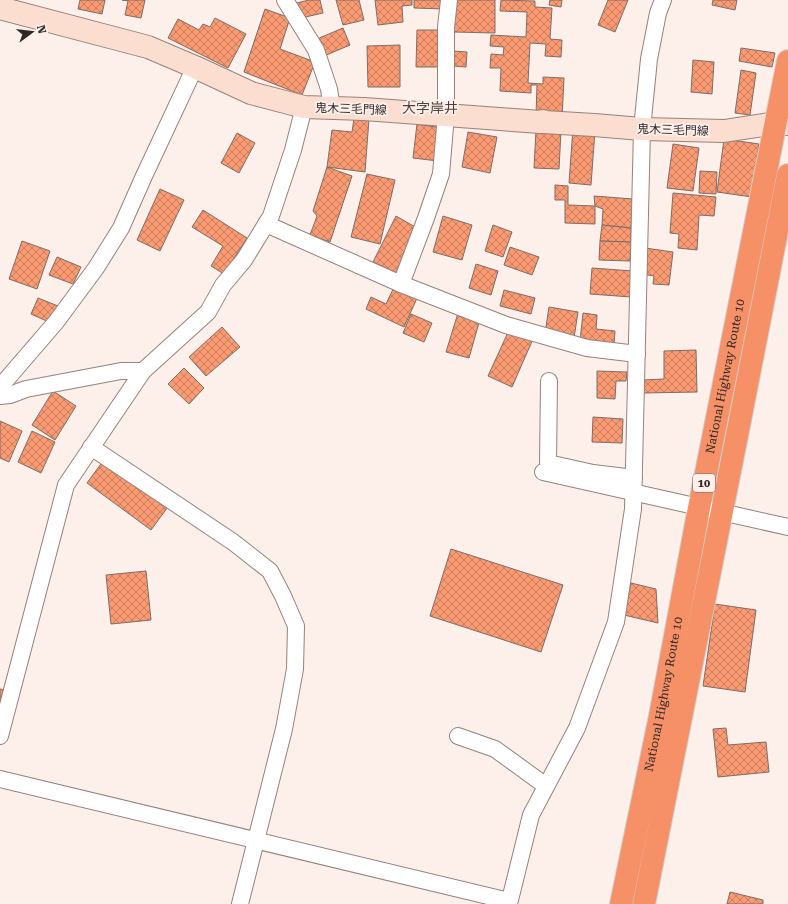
<svg xmlns="http://www.w3.org/2000/svg" width="788" height="904" font-family="'Roboto Serif','Noto Sans JP',serif">
<style>
.building{fill:url(#building-cross-hatch);stroke:#7e6c65}
.lines{fill:none;stroke-linecap:round;stroke-linejoin:round}
.street-casing{stroke:#94827a;stroke-width:18}
.secondary-casing{stroke:#94827a;stroke-width:24}
.highway-casing{stroke:#d2d0cf;stroke-width:24}
.street{stroke:#fff;stroke-width:16}
.secondary{stroke:#fcded1;stroke-width:22}
.highway{stroke:#f69167;stroke-width:22}
.labels{text-anchor:middle;dominant-baseline:central;stroke-width:3.5;stroke-linejoin:round;paint-order:stroke}
.shield{fill:#fdf0eb;stroke:#6e6561;stroke-width:1}
.shield-label{font-size:11px;font-weight:bold;fill:#312926}
.street-label{font-size:12px;fill:#312926;stroke:#fdf0eb}
.quarter-label{font-size:14px;fill:#4f3f38;stroke:#fdf0eb}
</style>
<defs>
<pattern id="building-cross-hatch" width="8" height="8" patternUnits="userSpaceOnUse"><rect width="8" height="8" fill="#fa9a72"/><path d="M0 0l8 8M0 8l8-8" fill="none" stroke="#cb7e5d"/></pattern>
</defs>
<rect width="100%" height="100%" fill="#fdf0eb"/>
<g class="building">
<path d="M80,0H105L102,14L78,9Z"/>
<path d="M122,0H145L141,18L125,15L128,1Z"/>
<path d="M309,0H320L323,13L301,18L297,3Z"/>
<path d="M336,0H359L364,20L343,25Z"/>
<path d="M375,0H412V5L402,6L403,22L378,25Z"/>
<path d="M414,0H446L445,9L414,8Z"/>
<path d="M454,0H495V33L454,32Z"/>
<path d="M501,0L535,1V7L552,8L550,39L562,40L561,57L545,56L546,44L530,43L528,83L543,84V77L564,78L562,118L536,116L537,85H531V93L500,91L501,68H490L491,54L503,55L504,47L490,46L491,35L526,37L527,12L500,11Z"/>
<path d="M550,0H562L561,7L549,5Z"/>
<path d="M608,0H628L615,32L598,25Z"/>
<path d="M713,0H737L735,10L712,5Z"/>
<path d="M265,9L290,18L280,49L315,62L302,95L244,72Z"/>
<path d="M215,18L246,34L228,68L168,38L178,19L199,30L203,24L210,27Z"/>
<path d="M343,28L350,45L324,56L317,39Z"/>
<path d="M417,30H442L441,67H416Z"/>
<path d="M400,45V87H368L367,46Z"/>
<path d="M741,48L775,53L772,67L739,61Z"/>
<path d="M453,51L467,52L466,67L453,66Z"/>
<path d="M693,60L714,62L712,94L691,92Z"/>
<path d="M741,70L756,73L750,115L735,113Z"/>
<path d="M354,118L369,119L365,172L327,167L332,130L352,132Z"/>
<path d="M417,124L442,128L438,161L413,158Z"/>
<path d="M573,128L595,130L591,185L569,183Z"/>
<path d="M536,130L561,131L559,169L534,168Z"/>
<path d="M468,132L497,137L490,173L462,167Z"/>
<path d="M237,133L255,143L239,173L221,163Z"/>
<path d="M724,139L759,144L752,197L717,192Z"/>
<path d="M673,144L699,148L693,191L667,188Z"/>
<path d="M327,167L352,176L330,242L310,235L317,216L313,211Z"/>
<path d="M700,171L717,172L716,194L699,193Z"/>
<path d="M367,174L395,180L380,244L351,237Z"/>
<path d="M555,185L568,186V205L595,206V224L565,223V200H555Z"/>
<path d="M160,189L184,200L160,251L137,240Z"/>
<path d="M673,193L716,197L714,216L699,215L697,250L678,248L679,234L670,233Z"/>
<path d="M594,196L633,199L631,228L602,225L603,209L595,206Z"/>
<path d="M203,210L247,238L224,274L211,266L223,246L192,227Z"/>
<path d="M396,216L417,228L397,273L373,262Z"/>
<path d="M443,216L472,225L462,260L433,252Z"/>
<path d="M493,225L512,232L503,257L485,251Z"/>
<path d="M602,225L631,228V242L600,241Z"/>
<path d="M22,241L50,251L37,289L9,279Z"/>
<path d="M600,241L631,242L630,261L599,260Z"/>
<path d="M510,247L539,257L532,275L504,265Z"/>
<path d="M645,248L673,252L669,285L653,284L654,276L642,274Z"/>
<path d="M57,257L81,267L73,284L49,275Z"/>
<path d="M476,264L498,271L491,295L469,288Z"/>
<path d="M592,268L633,271L631,297L590,294Z"/>
<path d="M395,285L418,296L404,327L366,309L371,297L386,304Z"/>
<path d="M504,290L535,298L531,314L500,306Z"/>
<path d="M38,298L58,306L51,323L31,314Z"/>
<path d="M549,307L578,312L574,338L545,333Z"/>
<path d="M458,313L480,319L469,358L446,352Z"/>
<path d="M583,313L597,315L596,329L615,331L614,345L580,341Z"/>
<path d="M411,314L432,323L424,342L403,333Z"/>
<path d="M222,327L240,347L206,376L189,357Z"/>
<path d="M510,328L533,339L512,387L488,376Z"/>
<path d="M696,350L697,392L643,393V380L664,379V351Z"/>
<path d="M184,368L204,388L189,404L168,384Z"/>
<path d="M597,371L627,372L626,381H616L615,399L597,398Z"/>
<path d="M53,391L76,406L55,440L32,425Z"/>
<path d="M593,417L623,419L622,443L592,442Z"/>
<path d="M0,421L22,431L9,462L0,458Z"/>
<path d="M32,431L55,442L41,473L18,462Z"/>
<path d="M106,457L170,504L151,530L87,483Z"/>
<path d="M451,549L563,585L541,652L430,616Z"/>
<path d="M146,571L151,620L111,624L106,575Z"/>
<path d="M631,583L656,589L658,623L624,615Z"/>
<path d="M715,604L756,610L745,692L703,686Z"/>
<path d="M0,689L4,690L0,713Z"/>
<path d="M726,728L728,745L766,742L769,772L718,777L713,729Z"/>
<path d="M730,892L763,900V904H727Z"/>
</g>
<g class="lines">
<g class="street-casing">
<g id="street">
<path d="M285,0L316,50L329,89L332,108"/>
<path d="M266,224L401,284L426,218L441,174L446,115V27L449,0"/>
<path d="M401,284L506,325L587,348L637,354"/>
<path d="M549,381L548,463L593,473L634,478"/>
<path d="M0,387L56,322L96,268L121,228L144,176L195,67"/>
<path d="M0,396L10,395L26,389L121,371H143"/>
<path d="M91,447L233,542L270,571L283,596L296,626L295,669L284,729L240,904"/>
<path d="M543,472L788,527"/>
<path d="M0,736L66,485L143,371L208,312L223,285L244,260L271,216L293,150L304,107"/>
<path d="M458,736L495,749L546,786"/>
<path d="M0,779L509,901"/>
<path d="M509,904L531,815L577,728L616,622L633,509L642,129L649,59L658,13L663,0"/>
</g>
</g>
<g class="secondary-casing">
<path id="secondary" d="M0,8L148,47L195,67L251,93L304,107L364,109L540,122L543,121L544,122L594,125L642,129L724,131L776,123L788,124"/>
</g>
<g class="highway-casing">
<g id="highway">
<path id="s1" d="M621,904L660,716L699,508L788,61"/>
<path d="M644,904C694,661 740,418 788,175"/>
</g>
</g>
<use href="#street" class="street"/>
<use href="#secondary" class="secondary"/>
<use href="#highway" class="highway"/>
</g>
<g class="labels">
<rect class="shield" x="693" y="474" width="22" height="18" rx="3"/>
<g class="shield-label">
<text x="704" y="483">10</text>
</g>
<g class="street-label">
<text transform="translate(351 109) rotate(2)">鬼木三毛門線</text>
<text transform="translate(673 130) rotate(2)">鬼木三毛門線</text>
<text stroke="none"><textPath href="#s1" startOffset="538">National Highway Route 10</textPath></text>
<text stroke="none"><textPath href="#s1" startOffset="214">National Highway Route 10</textPath></text>
</g>
<g class="quarter-label">
<text x="430" y="108">大字岸井</text>
</g>
</g>
<g transform="translate(32 32) rotate(75)" stroke="#fdf0eb" stroke-width="3" paint-order="stroke">
<path d="M0-3L7 15L0 10L-7 15Z" fill="#312926"/>
<text y="-6" font-size="11" font-weight="bold" text-anchor="middle" fill="#312926">N</text>
</g>
</svg>
